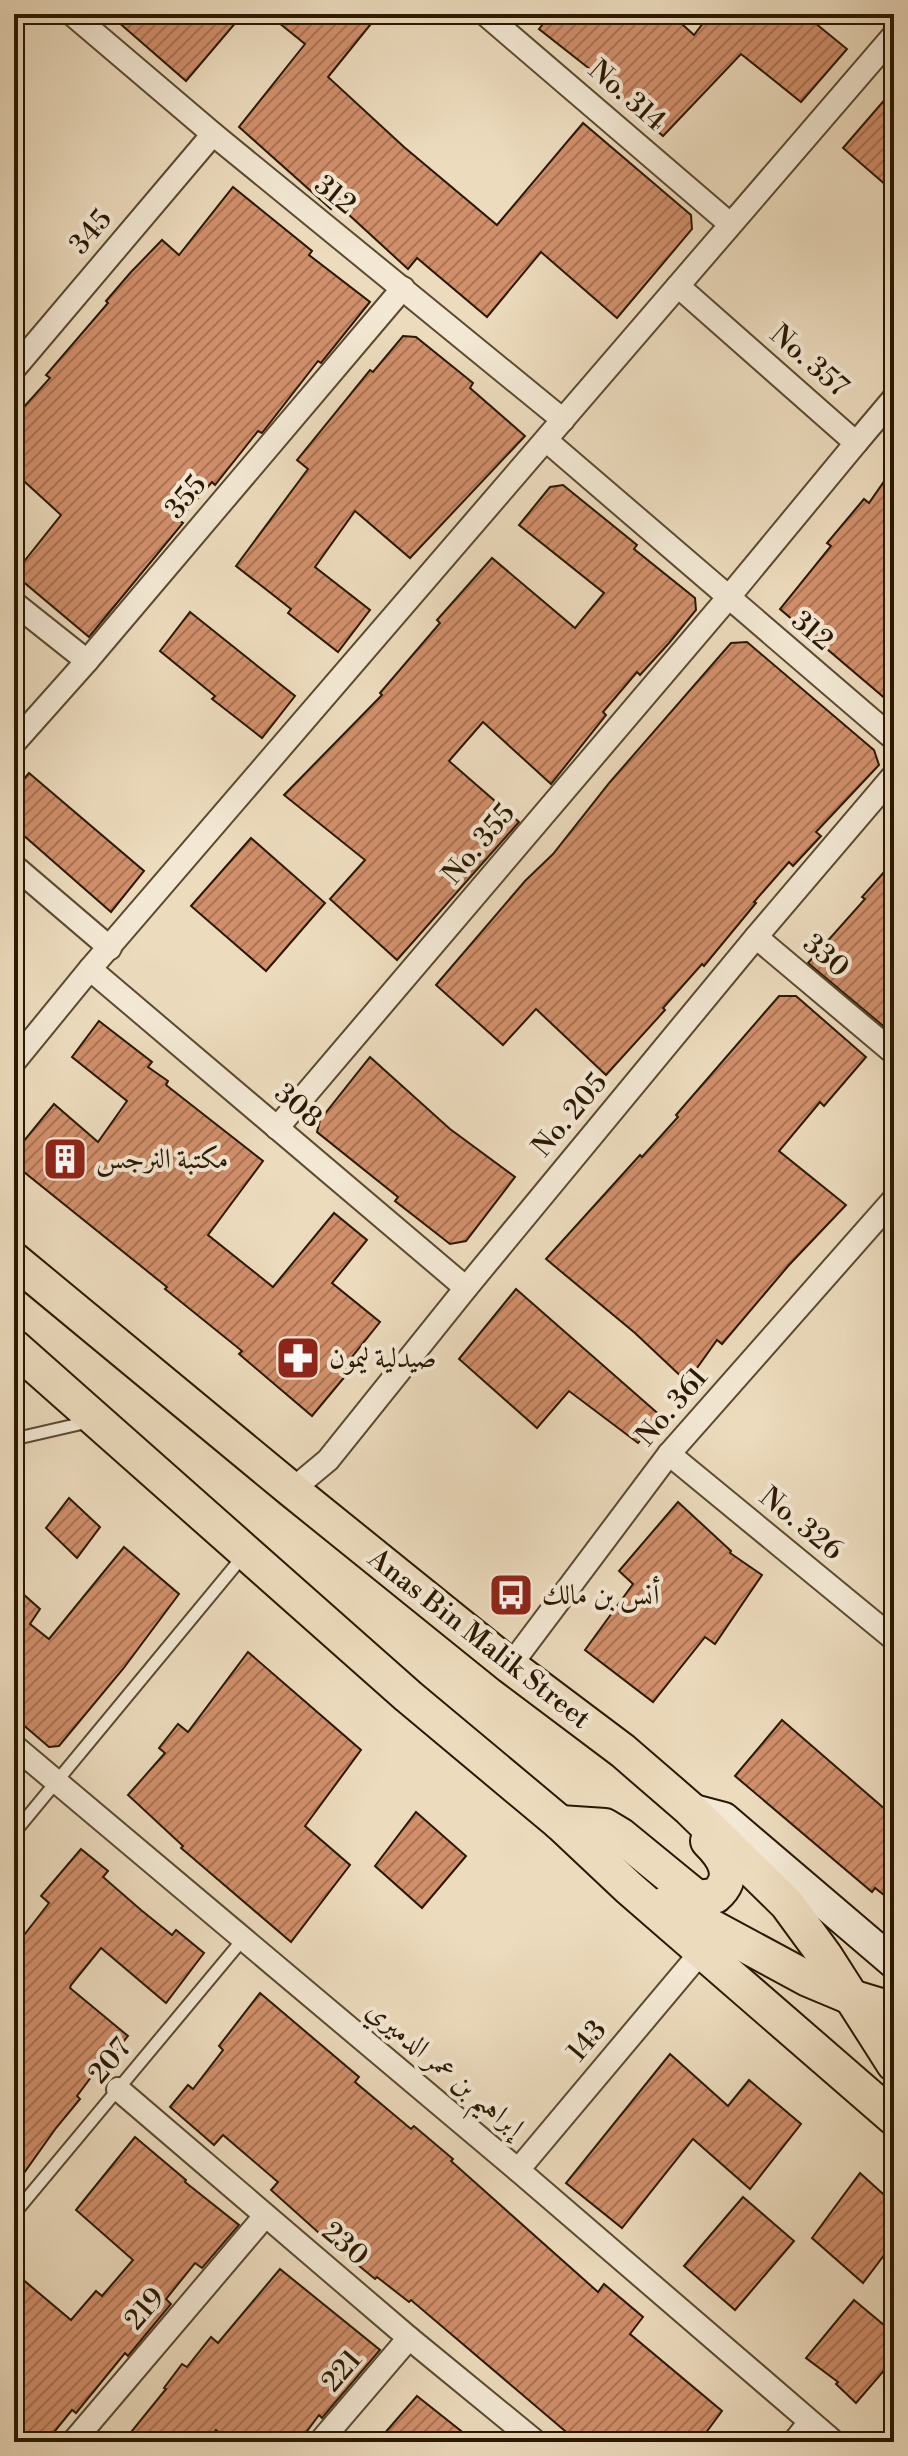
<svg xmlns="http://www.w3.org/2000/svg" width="908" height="2456" font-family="'Libre Bodoni',Amiri,serif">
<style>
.building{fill:url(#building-hatch);stroke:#2a1901;stroke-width:2}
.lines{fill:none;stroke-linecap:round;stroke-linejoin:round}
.service-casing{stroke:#5a4a30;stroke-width:15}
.minor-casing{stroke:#5a4a30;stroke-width:26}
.secondary-casing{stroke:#2a1901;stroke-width:34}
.primary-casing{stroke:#2a1901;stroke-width:38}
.service{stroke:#f3e8d4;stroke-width:11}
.minor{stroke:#f3e8d4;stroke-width:22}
.secondary{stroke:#f3e8d4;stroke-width:30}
.primary{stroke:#ecdbbd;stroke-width:34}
.labels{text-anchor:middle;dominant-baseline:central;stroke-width:8;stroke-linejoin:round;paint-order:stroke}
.street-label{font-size:28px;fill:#2a1901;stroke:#f3e8d4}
.poi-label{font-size:28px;fill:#2a1901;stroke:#f3e8d4;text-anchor:start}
</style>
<defs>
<pattern id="building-hatch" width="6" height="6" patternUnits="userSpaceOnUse" patternTransform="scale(2)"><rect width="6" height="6" fill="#d18f6a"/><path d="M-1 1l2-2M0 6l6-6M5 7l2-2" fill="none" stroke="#aa7455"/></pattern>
</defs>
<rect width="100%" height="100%" fill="#ecdbbd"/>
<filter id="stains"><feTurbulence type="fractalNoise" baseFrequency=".0025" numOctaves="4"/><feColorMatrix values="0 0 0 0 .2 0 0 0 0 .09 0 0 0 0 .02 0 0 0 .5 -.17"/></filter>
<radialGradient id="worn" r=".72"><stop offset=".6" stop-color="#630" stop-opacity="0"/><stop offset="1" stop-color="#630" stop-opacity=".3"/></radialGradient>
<g class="building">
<path d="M109,14H243L186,81Z"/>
<path d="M268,14H379L328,77L404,147L497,225L583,123L691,215L692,229L617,318L541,252L487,317L417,258L408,269L336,203L331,209L239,127L305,44Z"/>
<path d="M551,14H671L694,35L710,14H804L847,49L801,102L741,54L663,136L603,83L605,81L539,29Z"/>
<path d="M894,89V192L843,148Z"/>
<path d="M233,187L312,251L309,255L370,302L321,363L318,361L262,433L258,431L215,485L212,482L179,520L183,523L89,637L14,574L61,515L14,472V418L50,378L46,375L108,303L106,301L131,272L162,240L179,255Z"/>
<path d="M403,336L416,337L473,383L470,388L525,436L410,558L355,511L315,567L370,610L338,652L288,613L291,609L236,566L308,469L297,460L370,370L373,372Z"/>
<path d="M894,467V706L780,609L831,546L827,543L864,499L869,503Z"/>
<path d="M563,485L637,545L634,549L695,598L696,610L669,643L640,675L637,672L603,712L606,715L551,784L483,722L449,761L519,822L397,960L330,899L365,860L284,795L382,695L380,693L440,623L437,620L492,558L575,628L604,593L519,525L550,487Z"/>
<path d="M190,612L295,696L262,738L212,699L215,696L160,651Z"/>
<path d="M747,642L874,750L879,765L816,832L821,836L793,866L789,862L754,902L756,903L704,966L702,964L663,1008L665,1010L606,1075L536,1009L503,1045L436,985L525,881L553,854L610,782L731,643Z"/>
<path d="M29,773L144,871L111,912L14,827V791Z"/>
<path d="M251,838L325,903L266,971L191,906Z"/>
<path d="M885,871L894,879V1035L808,963L865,899L862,897Z"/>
<path d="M779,996H796L866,1057L824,1106L820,1102L779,1151L846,1205L789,1265L722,1344L717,1340L687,1382L635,1333L546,1259L640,1155L642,1157L678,1117L676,1115Z"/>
<path d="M99,1021L152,1062L148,1067L168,1081L166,1085L263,1161L208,1235L273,1287L334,1213L367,1240L332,1283L380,1322L352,1357L357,1362L312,1416L239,1354L242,1351L165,1289L167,1287L14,1164V1153L54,1104L98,1142L127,1101L72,1057Z"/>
<path d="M370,1057L450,1129L515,1177L466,1241L450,1244L395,1201L398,1197L317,1132L320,1120Z"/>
<path d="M516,1289L662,1417L638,1443L569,1391L537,1428L459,1359Z"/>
<path d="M69,1498L100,1527L77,1558L46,1528Z"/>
<path d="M678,1502L731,1551L730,1553L762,1575L715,1644L705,1637L653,1702L585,1650L633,1584L619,1571Z"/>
<path d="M124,1547L179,1594L123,1669L59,1746L49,1747L14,1717V1586L40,1609L30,1624L49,1639Z"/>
<path d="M248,1652L361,1750L305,1826L350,1865L291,1942L181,1848L183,1846L128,1795L165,1753L159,1748L178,1724L188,1732Z"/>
<path d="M782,1720L894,1817V1903L875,1888L872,1892L735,1776Z"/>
<path d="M416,1812L466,1856L422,1908L375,1866Z"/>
<path d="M81,1849L108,1871L103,1877L141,1910L172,1935L176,1930L204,1953L166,2003L101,1948L71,1985L70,1988L128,2036L110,2058L107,2056L77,2096L80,2099L56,2128L14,2187V1948L49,1903L41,1896Z"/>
<path d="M260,1993L359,2077L355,2082L411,2129L414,2126L453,2159L451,2161L598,2292L604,2284L643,2317L630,2334L722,2411L699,2442H578L411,2300L409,2302L377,2277L375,2279L319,2233L271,2190L278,2182L223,2135L214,2145L170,2107L188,2085L193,2089L223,2050L219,2046Z"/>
<path d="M670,2054L728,2106L749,2080L801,2124L750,2189L693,2139L622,2228L566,2183Z"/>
<path d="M135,2137L186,2180L185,2182L239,2225L202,2268L195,2263L166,2299L171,2304L128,2356L125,2353L76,2413L72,2410L46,2442H14V2286L21,2278L71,2320L96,2291L102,2296L133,2260L76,2210Z"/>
<path d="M860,2173L894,2204V2242L863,2283L812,2238Z"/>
<path d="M743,2197L794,2241L735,2310L684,2266Z"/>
<path d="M280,2269L380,2350L322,2418L319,2415L299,2442H230L216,2430L206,2442H123L166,2389L164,2388L182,2364L187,2367L211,2337L218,2343Z"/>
<path d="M854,2300L884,2325L894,2314V2359L856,2403L836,2384L838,2382L806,2358Z"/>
<path d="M417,2396L475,2442H377Z"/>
</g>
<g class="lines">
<g class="service-casing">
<g id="service">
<path d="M14,1439L88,1422"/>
<path d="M14,1833L244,1555"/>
<path d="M14,2214L244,1938"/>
</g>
</g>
<g class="minor-casing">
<g id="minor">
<path d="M72,14L213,134L563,420"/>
<path d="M485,14L730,224"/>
<path d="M678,286L856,443L894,398"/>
<path d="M14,369L213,134"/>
<path d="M547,441L894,739"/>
<path d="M14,603L87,661"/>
<path d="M14,743L87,661L403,288"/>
<path d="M14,866L110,948"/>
<path d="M756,937L894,1053"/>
<path d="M90,969L466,1288"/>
<path d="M14,1062L90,969L894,35"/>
<path d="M277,1128L728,598L856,443"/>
<path d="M669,1454L894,1639"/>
<path d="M292,1490L328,1460L466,1288L756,937L894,775"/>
<path d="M510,1666L669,1454L894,1199"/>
<path d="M14,1746L518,2170L834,2442"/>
<path d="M118,2089L409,2338L536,2442"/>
<path d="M518,2170L702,1951"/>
<path d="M73,2442L265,2216"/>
<path d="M320,2442L409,2338"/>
<path d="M794,2442L809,2423"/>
</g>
</g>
<g class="secondary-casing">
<path id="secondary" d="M690,1809L724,1818L894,1963"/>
</g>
<g class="primary-casing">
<g id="primary">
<path d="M14,1260L292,1490L510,1666L623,1751L690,1809L787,1904L825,1956L894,2064"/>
<path d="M14,1347L408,1696L560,1823L629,1888L894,2118"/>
<path d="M560,1823L605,1826L620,1835L697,1898L715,1896C737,1877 725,1858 708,1841"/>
<path d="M667,1903L808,1979L851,1997L894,2010"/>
</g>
</g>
<use href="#service" class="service"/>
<use href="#minor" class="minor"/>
<use href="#secondary" class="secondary"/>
<use href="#primary" class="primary"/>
</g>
<defs>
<g id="building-square" transform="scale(2.3)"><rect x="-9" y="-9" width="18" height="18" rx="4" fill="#8f2418" stroke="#f3e8d4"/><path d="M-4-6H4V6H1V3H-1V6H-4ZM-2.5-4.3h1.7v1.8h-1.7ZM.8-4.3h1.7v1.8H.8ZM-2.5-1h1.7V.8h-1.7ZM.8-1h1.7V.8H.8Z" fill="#fff"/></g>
<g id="pharmacy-square" transform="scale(2.3)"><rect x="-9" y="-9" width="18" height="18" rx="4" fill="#8f2418" stroke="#f3e8d4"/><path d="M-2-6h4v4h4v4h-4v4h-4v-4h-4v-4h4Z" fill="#fff"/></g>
<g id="bus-square" transform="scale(2.3)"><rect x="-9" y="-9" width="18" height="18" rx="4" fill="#8f2418" stroke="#f3e8d4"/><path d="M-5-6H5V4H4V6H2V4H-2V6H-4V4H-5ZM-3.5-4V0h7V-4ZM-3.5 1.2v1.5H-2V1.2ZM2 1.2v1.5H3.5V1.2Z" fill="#fff"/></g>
</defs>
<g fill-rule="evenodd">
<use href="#building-square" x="65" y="1159"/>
<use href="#pharmacy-square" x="298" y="1358"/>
<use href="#bus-square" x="511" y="1595"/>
</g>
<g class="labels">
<g class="street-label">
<text transform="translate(627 96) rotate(41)">No. 314</text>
<text transform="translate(335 195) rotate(39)">312</text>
<text transform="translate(91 232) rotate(-50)">345</text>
<text transform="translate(809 361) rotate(41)">No. 357</text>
<text transform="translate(186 497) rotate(-50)">355</text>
<text transform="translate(812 631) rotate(40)">312</text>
<text transform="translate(479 844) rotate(-50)">No. 355</text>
<text transform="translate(826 956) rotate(40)">330</text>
<text transform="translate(298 1106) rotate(40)">308</text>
<text transform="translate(570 1115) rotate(-50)">No. 205</text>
<text transform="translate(672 1407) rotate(-49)">No. 361</text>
<text transform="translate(801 1524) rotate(39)">No. 326</text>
<text transform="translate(479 1639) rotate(38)">Anas Bin Malik Street</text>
<text transform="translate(587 2041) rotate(-50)">143</text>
<text transform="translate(110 2061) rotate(-50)">207</text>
<text transform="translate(445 2069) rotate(40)">إبراهيم بن عمر الدميري</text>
<text transform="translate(345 2244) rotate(40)">230</text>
<text transform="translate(145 2309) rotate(-49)">219</text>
<text transform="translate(342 2371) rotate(-49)">221</text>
</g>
<g class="poi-label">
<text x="96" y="1159">مكتبة النرجس</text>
<text x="329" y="1358">صيدلية ليمون</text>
<text x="542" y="1595">أنس بن مالك</text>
</g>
</g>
<rect width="908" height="2456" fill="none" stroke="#ecdbbd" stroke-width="48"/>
<rect x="16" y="16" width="876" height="2424" fill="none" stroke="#2a1901" stroke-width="4"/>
<rect x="24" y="24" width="860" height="2408" fill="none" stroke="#2a1901" stroke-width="2"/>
<rect width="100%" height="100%" filter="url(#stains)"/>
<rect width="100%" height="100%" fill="url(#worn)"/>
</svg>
